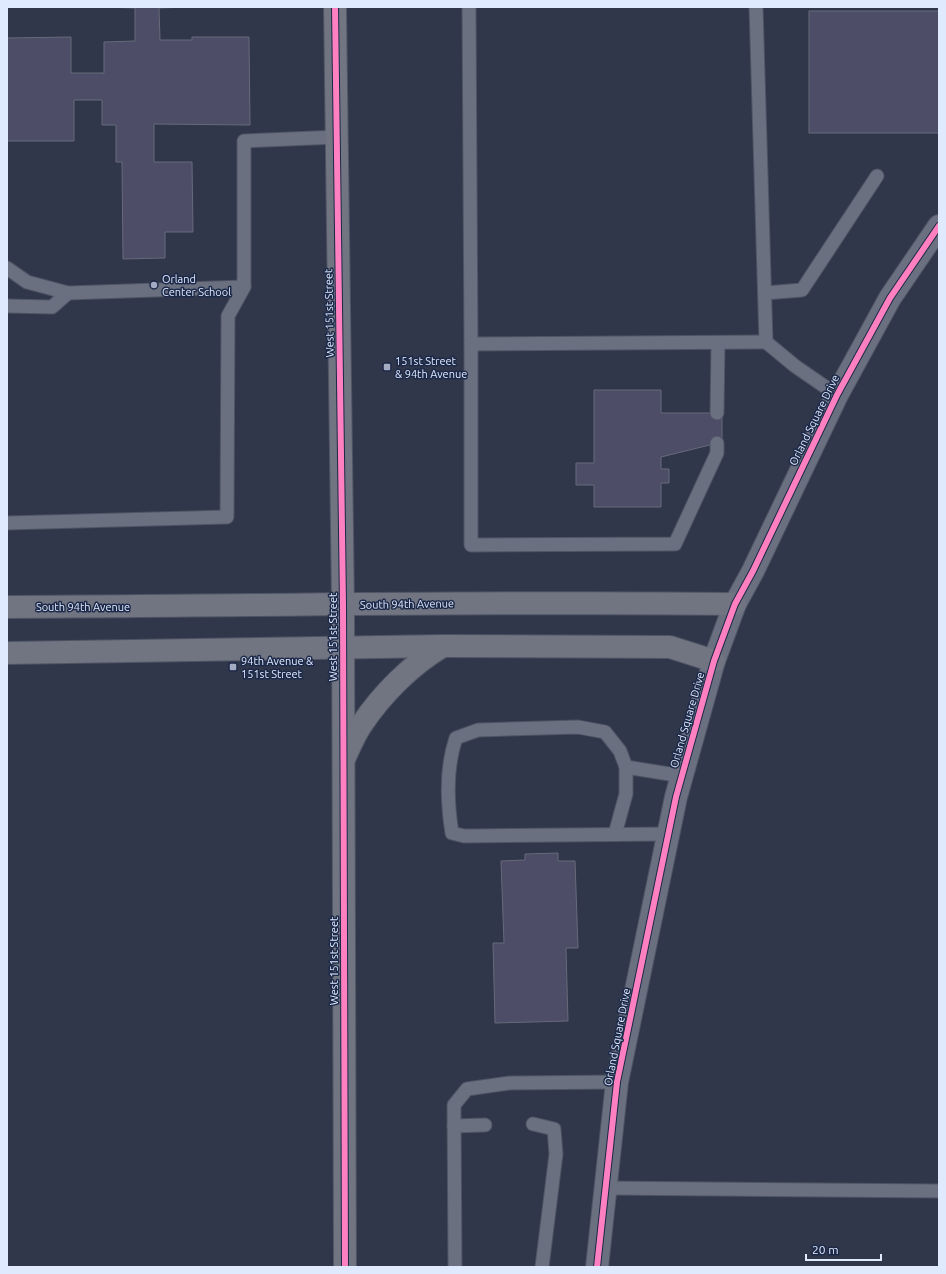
<svg xmlns="http://www.w3.org/2000/svg" width="946" height="1274" font-family="Ubuntu,sans-serif">
<style>
.building{fill:#4d4d67;stroke:#676a7a}
.lines{fill:none;stroke-linecap:round;stroke-linejoin:round}
.lane-casing{stroke:#4e5464;stroke-width:15}
.street-casing{stroke:#4e5464;stroke-width:24}
.secondary-casing{stroke:#4e5464;stroke-width:24}
.lane{stroke:#6a707f;stroke-width:13}
.street{stroke:#6a707f;stroke-width:22}
.secondary{stroke:#717481;stroke-width:22}
.cycleway-casing{stroke:#1c2948;stroke-width:8}
.cycleway{stroke:#ff80c0;stroke-width:6}
.poi-dot{fill:#a2abc0;stroke:#1c2948;stroke-width:1.5}
.labels{text-anchor:middle;dominant-baseline:central;stroke-width:3;stroke-linejoin:round;paint-order:stroke}
.poi-label{font-size:11px;fill:#e0eaff;stroke:#1c2948;text-anchor:start}
.street-label{font-size:11px;fill:#e0eaff;stroke:#1c2948}
</style>
<rect width="100%" height="100%" fill="#30374a"/>
<g class="building">
<path d="M102,7H191L159,8L160,40H192V37H249L250,125L154,124V162H192L193,232H165V258L123,259L122,162H116V125H102V100H74V141H7V38L71,37V73H104V42L135,41V8Z"/>
<rect x="809" y="11" width="130" height="122"/>
<path d="M594,390H661V413H722V442L661,457V469H669V483H661V507H594V485H576V463H594Z"/>
<path d="M558,853V861H575L578,948H566L568,1021L495,1023L493,943H504L501,861L525,860V854Z"/>
</g>
<g class="lines">
<g class="lane-casing">
<g id="lane">
<path d="M469,7L471,344L766,342"/>
<path d="M756,7L766,342L795,366L837,395"/>
<path d="M7,268L27,282L68,293L244,287V141L337,137"/>
<path d="M765,293L802,290L877,176"/>
<path d="M7,306L52,307L68,293"/>
<path d="M471,344V545L675,544L717,453V443"/>
<path d="M717,413L718,343"/>
<path d="M7,523L227,517L228,316L244,287"/>
<path d="M615,834L626,794V767"/>
<path d="M668,834L464,836L452,833C447,802 446,767 456,738L478,730L578,727L605,732L620,751L626,767L682,776"/>
<path d="M533,1124L554,1129L556,1154L542,1267"/>
<path d="M454,1126L485,1125"/>
<path d="M605,1188L939,1191"/>
<path d="M455,1267L454,1105L467,1089L510,1083L617,1082"/>
</g>
</g>
<g class="street-casing">
<path id="street" d="M597,1267L617,1082L676,797L714,661L735,604L753,571L837,395L890,298L939,226"/>
</g>
<g class="secondary-casing">
<g id="secondary">
<path d="M335,7L343,605L345,1267"/>
<path d="M7,607C250,606 493,601 735,604"/>
<path d="M7,653L443,646L670,647L714,661"/>
<path d="M345,757C350,746 355,734 362,724C382,694 412,664 443,646"/>
</g>
</g>
<use href="#lane" class="lane"/>
<use href="#street" class="street"/>
<use href="#secondary" class="secondary"/>
<g class="cycleway-casing">
<g id="cycleway">
<path d="M335,7L343,605L345,1267"/>
<path d="M597,1267L617,1082L676,797L714,661L735,604L753,571L837,395L890,298L939,226"/>
</g>
</g>
<use href="#cycleway" class="cycleway"/>
</g>
<g class="poi-dot">
<circle cx="154" cy="285" r="4"/>
<rect x="383" y="363" width="8" height="8" rx="2"/>
<rect x="229" y="663" width="8" height="8" rx="2"/>
</g>
<g class="labels">
<g class="poi-label">
<text x="162" y="279">Orland<tspan x="162" dy="13">Center School</tspan></text>
<text x="395" y="361">151st Street<tspan x="395" dy="13">&amp; 94th Avenue</tspan></text>
<text x="241" y="661">94th Avenue &amp;<tspan x="241" dy="13">151st Street</tspan></text>
</g>
<g class="street-label">
<text transform="translate(329 313) rotate(-91)">West 151st Street</text>
<text transform="translate(814 420) rotate(-64)">Orland Square Drive</text>
<text transform="translate(407 604) rotate(-1)">South 94th Avenue</text>
<text x="83" y="607">South 94th Avenue</text>
<text transform="translate(333 637) rotate(-90)">West 151st Street</text>
<text transform="translate(687 720) rotate(-74)">Orland Square Drive</text>
<text transform="translate(334 961) rotate(-90)">West 151st Street</text>
<text transform="translate(617 1037) rotate(-79)">Orland Square Drive</text>
</g>
</g>
<rect width="946" height="1274" fill="none" stroke="#e0eaff" stroke-width="16"/>
<path d="M806 1254v6h75v-6" fill="none" stroke="#e0eaff" stroke-width="2"/>
<text x="812" y="1254" font-size="12" fill="#e0eaff" stroke="#1c2948" stroke-width="3" paint-order="stroke">20 m</text>
</svg>
